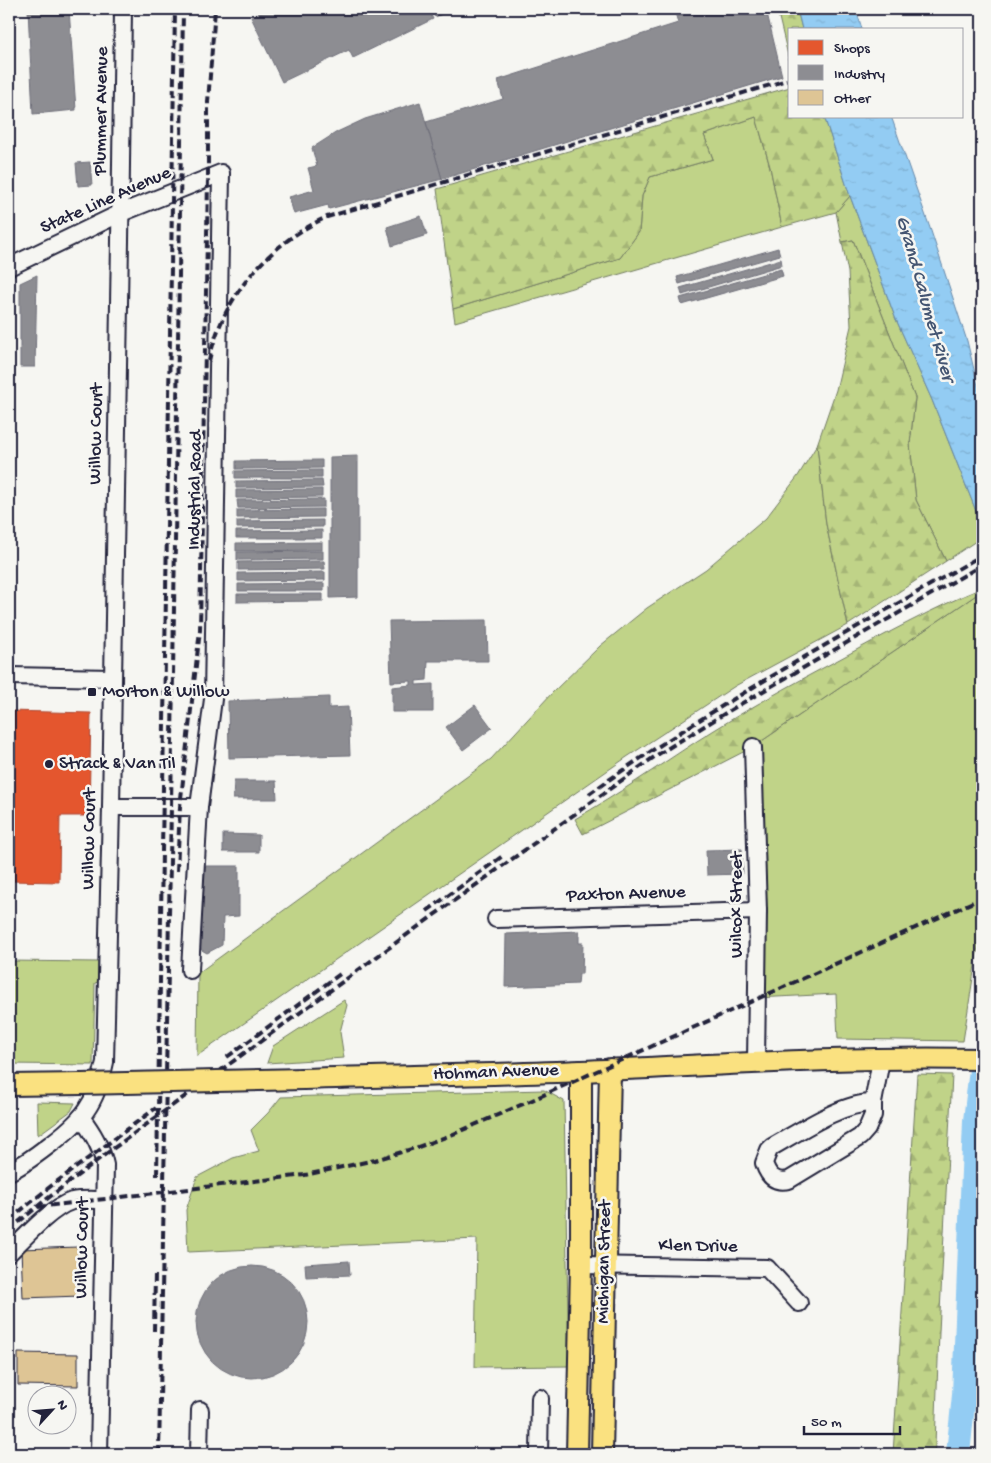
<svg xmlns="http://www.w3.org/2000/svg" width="991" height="1463" font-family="'Gochi Hand',sans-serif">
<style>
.grass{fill:#c0d388;stroke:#717a62}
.forest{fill:url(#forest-firs);stroke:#717a62}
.water{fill:url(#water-ripples);stroke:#6688a9}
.shops{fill:#e4572e;stroke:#aa4732}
.industry{fill:#8d8d92;stroke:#6d6d78}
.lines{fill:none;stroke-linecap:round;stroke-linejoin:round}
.river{stroke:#93ccf3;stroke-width:24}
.building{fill:#dec595;stroke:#22223b}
.minor-casing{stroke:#22223b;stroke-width:20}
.major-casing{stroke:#22223b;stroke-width:24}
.minor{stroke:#f6f6f2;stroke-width:16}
.major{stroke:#fae180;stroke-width:20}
.rail{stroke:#22223b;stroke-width:4;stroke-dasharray:8 4;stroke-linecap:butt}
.major-bridge-casing{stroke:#22223b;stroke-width:24;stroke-linecap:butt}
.major-bridge{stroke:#fae180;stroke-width:20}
.poi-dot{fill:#22223b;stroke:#f6f6f2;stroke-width:2}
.labels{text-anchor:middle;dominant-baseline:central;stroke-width:5;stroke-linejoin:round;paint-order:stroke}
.street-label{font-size:19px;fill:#22223b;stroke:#f6f6f2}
.poi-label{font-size:19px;fill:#22223b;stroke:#f6f6f2;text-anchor:start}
.water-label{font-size:20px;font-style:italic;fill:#445572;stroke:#f6f6f2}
</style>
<defs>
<pattern id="forest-firs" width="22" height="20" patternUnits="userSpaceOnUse" patternTransform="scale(1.25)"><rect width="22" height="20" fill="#c0d388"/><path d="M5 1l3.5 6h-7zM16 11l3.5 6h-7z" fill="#a5b576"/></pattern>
<pattern id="water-ripples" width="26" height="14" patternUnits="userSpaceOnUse" patternTransform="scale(1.25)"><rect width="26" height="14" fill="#93ccf3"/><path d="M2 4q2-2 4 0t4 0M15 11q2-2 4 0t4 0" fill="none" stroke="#7eafd1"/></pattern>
</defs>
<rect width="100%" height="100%" fill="#f6f6f2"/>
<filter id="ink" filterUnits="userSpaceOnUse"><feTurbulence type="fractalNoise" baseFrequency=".02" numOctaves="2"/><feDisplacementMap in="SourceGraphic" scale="10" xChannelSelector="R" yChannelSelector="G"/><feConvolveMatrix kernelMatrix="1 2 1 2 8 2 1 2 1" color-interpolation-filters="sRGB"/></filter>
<g filter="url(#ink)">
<g class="grass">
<path d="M756,117L770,167L782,227L455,322L453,309L620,258L639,232L642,196L650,177L713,159L704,135Z"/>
<path d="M850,196L895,317L932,400L982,526V537L946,561L916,500L910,444L915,398L853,240L842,242L836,212Z"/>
<path d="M817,445L826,524L848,625L735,686L627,757L197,1056L198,973L491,759L552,693L600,646L647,608L706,569L766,518L798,476Z"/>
<path d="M982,591V921L963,1041L838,1039L836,994L757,998L753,747Z"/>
<path d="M9,961L98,962V982L95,983L93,1065L9,1064Z"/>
<path d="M344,1000L347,1005L340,1032L344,1058L267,1063L273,1046Z"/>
<path d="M544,1090L564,1101L569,1366L475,1367L477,1239L188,1252L186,1210L197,1177L233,1158L259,1151L251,1130L268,1113L281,1097Z"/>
<path d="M37,1102L75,1103L71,1111L38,1135Z"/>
</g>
<g class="forest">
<path d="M777,9H797L802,29H790V64Z"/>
<path d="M790,87V116H824L850,196L836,212L782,227L770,167L756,117L704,135L713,159L650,177L642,196L639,232L620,258L453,309L437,189Z"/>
<path d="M853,240L915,398L910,444L916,500L946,561L848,625L826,524L817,445L836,390L851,326L848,272L842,242Z"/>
<path d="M982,588V591L753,747L583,834L575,819C617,795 657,767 697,741C742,712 789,686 836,661C884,635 931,609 982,588Z"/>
<path d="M917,1074L952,1075L939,1332L935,1445L934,1454H893Z"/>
<path d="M982,1379V1454H978Z"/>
</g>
<g class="water">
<path d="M797,9H856L862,29H802Z"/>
<path d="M824,116H891L931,231L967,341L982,402V526L932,400L895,317L850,196Z"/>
</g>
<path class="shops" d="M9,711L91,713L89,816H60L59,882L9,881Z"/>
<g class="industry">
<path d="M28,9H69L76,110L33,114Z"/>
<path d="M269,9H428L433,19L353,58L349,50L282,82L251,17Z"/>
<path d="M432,9H454L435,17Z"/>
<path d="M674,9H766L782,76L442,179L426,122L503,99L498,80L678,23Z"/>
<path d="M420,102L442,179L329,209L328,205L294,214L289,197L314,190L308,168L317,166L312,148L337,132L365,119Z"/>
<path d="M90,162L92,185L78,186L76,163Z"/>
<path d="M421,216L427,235L392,246L387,227Z"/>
<path d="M778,248L780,255L679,284L677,277Z"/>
<path d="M781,259L782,265L682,295L680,288Z"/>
<path d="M781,269L783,276L682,305L680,298Z"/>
<path d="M37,275L35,367H20V283Z"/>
<path d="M358,456V597L330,598V457Z"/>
<path d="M322,460V468L236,469V461Z"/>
<path d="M322,470V478H235V471Z"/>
<path d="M322,480L323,487L236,488V481Z"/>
<path d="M322,489V497L236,498V490Z"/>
<path d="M324,499V507L238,508L237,500Z"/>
<path d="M323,509V517L237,518V510Z"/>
<path d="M323,520V527L237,528V521Z"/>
<path d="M322,530V538H236V531Z"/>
<path d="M322,542V550L236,551V543Z"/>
<path d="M323,551V559L237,560V552Z"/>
<path d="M324,561L325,569L238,570V562Z"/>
<path d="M325,572V580L238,581V573Z"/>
<path d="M324,583V591H238V584Z"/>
<path d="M237,594H323V601L237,602Z"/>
<path d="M487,620L488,661H428L427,680L416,681V685L433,684V712H392V687L411,685V681L391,682L389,621Z"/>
<path d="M329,697V708L348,707L350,755L229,758L228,701Z"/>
<path d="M475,705L492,728L463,750L446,727Z"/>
<path d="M234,781H276L277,799H233Z"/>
<path d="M223,834L259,835V852H223Z"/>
<path d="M742,849L743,874L707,875L706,850Z"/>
<path d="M202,866H239V916L223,917L222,945L207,953L200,949Z"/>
<path d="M579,931V943H583L582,974H579L578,984L505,987L506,934Z"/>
<path d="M349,1261L350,1275L306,1277L305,1264Z"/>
<circle cx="252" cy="1322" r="56"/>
</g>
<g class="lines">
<path class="river" d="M958,1454L964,1395L975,1121L982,1061"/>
</g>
<g class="building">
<path d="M78,1247L80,1296L23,1298L21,1249Z"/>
<path d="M18,1353L78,1354V1386L18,1385Z"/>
</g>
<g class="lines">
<g class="minor-casing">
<g id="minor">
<path d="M9,267L121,213L221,173L213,699L199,807L190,970"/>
<path d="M9,676L113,678"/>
<path d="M753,747L758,911L756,1062"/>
<path d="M111,807H199"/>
<path d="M496,919L758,911"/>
<path d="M873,1103C843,1102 799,1132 772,1147L769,1150L764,1163C768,1176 775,1183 789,1180L860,1137L867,1129L873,1115V1103L881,1060"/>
<path d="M81,1117C92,1132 101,1146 105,1165L99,1454"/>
<path d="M9,1172C23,1165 35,1156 48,1146C82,1121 96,1105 105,1062L111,807L120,241L123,9"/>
<path d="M9,1253C24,1238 52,1207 72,1201C82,1199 94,1200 104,1200"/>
<path d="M581,1265L767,1268L799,1303"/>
<path d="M199,1454L200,1410"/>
<path d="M539,1454L540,1398"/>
</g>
</g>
<g class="major-casing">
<g id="major">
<path d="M303,1079C396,1076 489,1075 582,1071C715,1065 849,1056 982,1059"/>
<path d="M9,1085L81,1084"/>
<path d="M577,1454L581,1265V1071"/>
<path d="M602,1454L610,1069"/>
</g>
</g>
<use href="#minor" class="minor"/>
<use href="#major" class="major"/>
<g class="rail">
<path d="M209,361C222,297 268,244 327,217L787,80"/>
<path d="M589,794C714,704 850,632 982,555"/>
<path d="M177,871L180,807L200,630L208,179V102L215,9"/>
<path d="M427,911L504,855"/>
<path d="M227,1057L340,974"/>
<path d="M157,1176L175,9"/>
<path d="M38,1207L305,1175L375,1160L418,1147L451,1135L530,1101L982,898"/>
<path d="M9,1220L51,1186L156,1108"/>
<path d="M9,1230L43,1202L103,1156L430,918L657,755L737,706L982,565"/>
<path d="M154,1331L155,1274"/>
<path d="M159,1454L171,807L183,9"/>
</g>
<g class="major-bridge-casing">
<path id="major-bridge" d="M81,1084L303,1079"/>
</g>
<use href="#major-bridge" class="major-bridge"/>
</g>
</g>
<g class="poi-dot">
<rect x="87" y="687" width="10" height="10" rx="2.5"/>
<circle cx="49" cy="764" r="5"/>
</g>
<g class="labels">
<g class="street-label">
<text transform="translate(102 111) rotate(-89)">Plummer Avenue</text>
<text transform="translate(106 201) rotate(-24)">State Line Avenue</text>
<text transform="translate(97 434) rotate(-89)">Willow Court</text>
<text transform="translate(196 490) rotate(-89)">Industrial Road</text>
<text transform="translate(90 839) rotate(-89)">Willow Court</text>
<text transform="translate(626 895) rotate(-2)">Paxton Avenue</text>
<text transform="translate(737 905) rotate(-90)">Wilcox Street</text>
<text transform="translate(496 1073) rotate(-2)">Hohman Avenue</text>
<text transform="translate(698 1247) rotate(1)">Klen Drive</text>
<text transform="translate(83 1248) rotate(-89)">Willow Court</text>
<text transform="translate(605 1262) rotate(-89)">Michigan Street</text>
</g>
<g class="poi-label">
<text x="102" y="692">Morton &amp; Willow</text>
<text x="59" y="764">Strack &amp; Van Til</text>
</g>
<g class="water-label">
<text transform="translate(924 299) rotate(74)">Grand Calumet River</text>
</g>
</g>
<rect width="991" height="1463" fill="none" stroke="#f6f6f2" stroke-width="30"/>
<rect x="15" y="15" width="961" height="1433" fill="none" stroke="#22223b" stroke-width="2" filter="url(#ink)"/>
<rect x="788" y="28" width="175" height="90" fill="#f6f6f2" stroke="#a1a1a9"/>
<rect x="798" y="40" width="25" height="15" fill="#e4572e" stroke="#a1a1a9"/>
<text x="834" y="52" font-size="15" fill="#22223b">Shops</text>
<rect x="798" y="65" width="25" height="15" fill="#8d8d92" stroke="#a1a1a9"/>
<text x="834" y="78" font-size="15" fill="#22223b">Industry</text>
<rect x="798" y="90" width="25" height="15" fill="#dec595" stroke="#a1a1a9"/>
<text x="834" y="102" font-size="15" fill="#22223b">Other</text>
<g transform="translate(52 1410) rotate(64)"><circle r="24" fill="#f6f6f2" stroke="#a1a1a9"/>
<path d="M0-4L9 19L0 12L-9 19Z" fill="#22223b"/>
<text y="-8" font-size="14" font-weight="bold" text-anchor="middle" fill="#22223b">N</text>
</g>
<path d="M804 1426v8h96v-8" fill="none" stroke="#22223b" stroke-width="2.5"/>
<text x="811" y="1426" font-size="15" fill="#22223b" stroke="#f6f6f2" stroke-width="4" paint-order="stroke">50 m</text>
</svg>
